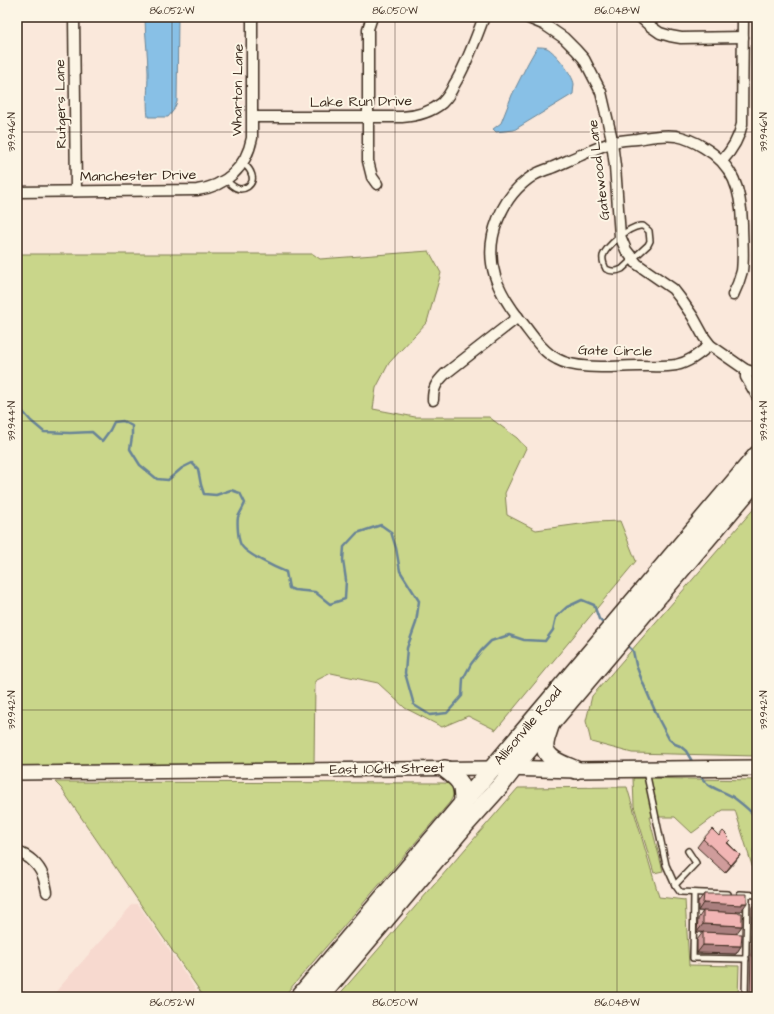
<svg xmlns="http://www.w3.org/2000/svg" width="774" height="1014" font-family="'Architects Daughter',sans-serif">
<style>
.built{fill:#f7d9cf}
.green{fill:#c9d68a;stroke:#828054}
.water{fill:#88c0e6;stroke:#698496}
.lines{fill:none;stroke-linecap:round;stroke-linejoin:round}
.stream{stroke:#698496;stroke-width:2.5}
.service-casing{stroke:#3b2a1e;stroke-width:8}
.minor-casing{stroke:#3b2a1e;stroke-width:13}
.tertiary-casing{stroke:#3b2a1e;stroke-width:16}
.secondary-casing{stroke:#3b2a1e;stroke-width:18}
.primary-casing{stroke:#3b2a1e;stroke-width:20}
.service{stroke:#fcf5e5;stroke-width:5}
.minor{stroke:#fcf5e5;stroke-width:10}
.tertiary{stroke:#fcf5e5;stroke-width:13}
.secondary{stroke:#fcf5e5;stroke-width:15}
.primary{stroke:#fcf5e5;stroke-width:17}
.wall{fill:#cf9c9b;stroke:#3b2a1e}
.shaded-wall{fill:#a97f7e;stroke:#3b2a1e}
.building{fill:#f1b5b4;stroke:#3b2a1e}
.ticks{fill:none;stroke:#3b2a1e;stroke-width:1;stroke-opacity:0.45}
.labels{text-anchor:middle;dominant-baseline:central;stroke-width:4;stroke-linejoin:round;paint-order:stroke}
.street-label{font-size:14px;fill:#3b2a1e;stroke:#fcf5e5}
.neatline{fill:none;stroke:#3b2a1e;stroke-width:1.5}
.ticks-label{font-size:10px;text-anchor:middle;fill:#3b2a1e}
</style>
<rect width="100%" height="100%" fill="#fae8db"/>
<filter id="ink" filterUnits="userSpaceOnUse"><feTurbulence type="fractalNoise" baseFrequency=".025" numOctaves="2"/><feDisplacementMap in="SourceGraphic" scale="8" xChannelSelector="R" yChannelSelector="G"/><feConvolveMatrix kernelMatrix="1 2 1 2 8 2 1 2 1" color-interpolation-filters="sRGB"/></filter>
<g filter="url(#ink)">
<path class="built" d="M133,904H138L201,997H51Z"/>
<g class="green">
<path d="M429,251L441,273L427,322L389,363L376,388L373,409L415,417H489L517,438L526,448L505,493L507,515L536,530L595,522L620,521L636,561L496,730L468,716L442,727L405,708L378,683L331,673L315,681L314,766L17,769V254H313L320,259Z"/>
<path d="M757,505V756L632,753L591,742L586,721L592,696Z"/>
<path d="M633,778L757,780V882L735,810H723L692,833L675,817H649L663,871L654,873L634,806Z"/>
<path d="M55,782L444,783L450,784L454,788V794L450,802L283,997H204L61,788Z"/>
<path d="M627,787L659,897L685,900L689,965L739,966L738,997H337L518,788Z"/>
</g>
<g class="water">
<path d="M145,17H178L177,102L173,111L168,117H148C146,102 148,88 148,73C148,54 145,36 145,17Z"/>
<path d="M537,47C541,47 544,47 547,48C555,52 573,75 574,84C574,87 573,91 573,94L514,130L496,132L493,129L501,123L512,95L528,63Z"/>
</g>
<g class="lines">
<g class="stream">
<path d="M17,405L31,421L44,432L70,433L92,432L102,441L110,430L114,422L123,421L132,426V437L130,449L140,465L157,479L168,480L182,468L192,463L198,469L201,485L204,494L216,495L231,490L240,493L245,503C243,508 240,513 238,517C237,523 238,540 241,545C246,554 276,568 286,572L289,588L294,590L315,592L330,604L345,599L346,580L343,560L344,547L357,533L381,525L391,532L396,548L400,571L419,601L416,623L407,648L405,673L414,705L430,715L447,713L462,696L463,679L471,664L481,651L491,641L509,635L524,640L545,641L553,630L556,617L567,607L582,600L594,605L599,619L606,626"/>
<path d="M626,644L633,651L636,665L643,683L659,720L669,739L675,744L680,746L686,751L693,763"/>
<path d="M700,775C707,788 721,790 733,797C737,800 748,809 752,813C755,817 757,823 757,828"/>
<path d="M757,842L754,851L757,862"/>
</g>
<g class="service-casing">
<g id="service">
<path d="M227,179C228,181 231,185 233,186C242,194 257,184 251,173C250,169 246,166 243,163"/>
<path d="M640,226H643L649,231L650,241L648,245L622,269C616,272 612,272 606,269C604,265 602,261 603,256C606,246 629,227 640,226Z"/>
<path d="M647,772V776L666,865L675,885L680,892L728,894"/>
<path d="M675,885L696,863L688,851"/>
<path d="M694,893L693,958L746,959"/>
<path d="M740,894L757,895"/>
<path d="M745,997L747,898"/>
</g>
</g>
<g class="minor-casing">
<g id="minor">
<path d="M74,17L76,191"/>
<path d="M372,17L368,29V161L372,177L377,184"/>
<path d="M526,17L545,25L564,38L576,50L584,59L601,92L611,135L615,166L620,236L626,250L637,264L673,289L680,298L693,317L704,337L710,345L746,370L757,373"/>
<path d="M640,17L650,26L660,33L670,36L681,38L743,37"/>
<path d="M253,117H402C416,116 430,113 442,103C447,98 451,92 454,85C467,64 475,40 484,17"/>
<path d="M722,161C732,150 739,139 742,124L743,17"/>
<path d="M17,192L197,190C226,186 246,168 252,138V17"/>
<path d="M710,345C700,353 690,362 676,365C664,367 652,366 640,366C616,366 578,371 557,359C541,351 531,333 520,320C509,306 500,293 495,276C483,239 502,195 534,175C539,172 545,170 551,168C561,164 571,159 581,155C591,151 601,146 611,143C619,140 628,140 637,139C650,137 663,134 676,136C686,138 695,142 703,147C734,165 741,190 742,224C742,239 744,255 742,271C740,279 737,287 733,295"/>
<path d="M746,370V377L757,396"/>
<path d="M433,400C433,388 436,383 445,374L518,317"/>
<path d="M17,852C28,855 39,865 43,876C45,881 46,887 47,892"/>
</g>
</g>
<g class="tertiary-casing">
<path id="tertiary" d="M17,773L492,768"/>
</g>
<g class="secondary-casing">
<path id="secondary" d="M504,768L576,770L757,768"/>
</g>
<g class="primary-casing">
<g id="primary">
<path d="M550,726C548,733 544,741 545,748C548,761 566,765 576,770"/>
<path d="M445,769C461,781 463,783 463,803"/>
<path d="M299,997L757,455"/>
<path d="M320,997L466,824L501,785L525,754L757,480"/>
</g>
</g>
<use href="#service" class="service"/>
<use href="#minor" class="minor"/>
<use href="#tertiary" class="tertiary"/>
<use href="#secondary" class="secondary"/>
<use href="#primary" class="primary"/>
</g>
<g class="wall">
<path d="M719,836L727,837L728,843L740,855L734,863L725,873L697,847L703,839Z"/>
<path d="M704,894L741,911H737V912L742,926L736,933L741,946L736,954L697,953V940L703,932H697L698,919L703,911H698V902Z"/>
<path d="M757,899V997H750L752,907Z"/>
</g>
<g class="shaded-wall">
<path d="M740,855L734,863L725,873L731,865Z"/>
<path d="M703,903H747L741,911H737L736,913L698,911Z"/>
<path d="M703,924L742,926L736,934L697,932Z"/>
<path d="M703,945L741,946L736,954L697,953Z"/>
</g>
<g class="building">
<path d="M712,829L719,836L723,831L728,836L727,837L730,840L727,843L740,855L731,865L703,839Z"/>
<path d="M704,894H747V903H742V905L703,903Z"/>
<path d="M703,911L742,913V926L703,924Z"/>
<path d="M703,932L742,934L741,946L703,945Z"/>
<path d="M103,993L108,997L110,994L114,997H99Z"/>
<path d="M179,995L185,997H175Z"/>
</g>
</g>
<path class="ticks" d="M172,17V997M395,17V997M617,17V997M17,132H757M17,421H757M17,710H757"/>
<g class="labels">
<g class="street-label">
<text transform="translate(238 90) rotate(-89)">Wharton Lane</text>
<text transform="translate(361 102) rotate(-1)">Lake Run Drive</text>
<text transform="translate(61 104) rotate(-91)">Rutgers Lane</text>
<text transform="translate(599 170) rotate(-97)">Gatewood Lane</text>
<text transform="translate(138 176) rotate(-1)">Manchester Drive</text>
<text transform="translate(615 351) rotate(1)">Gate Circle</text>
<text transform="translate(528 726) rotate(-50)">Allisonville Road</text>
<text transform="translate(387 769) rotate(-1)">East 106th Street</text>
</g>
</g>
<rect width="774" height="1014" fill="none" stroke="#fcf5e5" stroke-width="44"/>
<rect x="22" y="22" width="730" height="970" class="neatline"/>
<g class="ticks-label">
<text x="172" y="14">86.052°W</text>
<text x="395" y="14">86.050°W</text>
<text x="617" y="14">86.048°W</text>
<text transform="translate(11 132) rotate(-90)" y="4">39.946°N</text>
<text transform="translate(763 132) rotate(-90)" y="4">39.946°N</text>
<text transform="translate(11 421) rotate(-90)" y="4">39.944°N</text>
<text transform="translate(763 421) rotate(-90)" y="4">39.944°N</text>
<text transform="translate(11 710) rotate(-90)" y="4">39.942°N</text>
<text transform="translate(763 710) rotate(-90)" y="4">39.942°N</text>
<text x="172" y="1006">86.052°W</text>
<text x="395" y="1006">86.050°W</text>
<text x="617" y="1006">86.048°W</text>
</g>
</svg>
